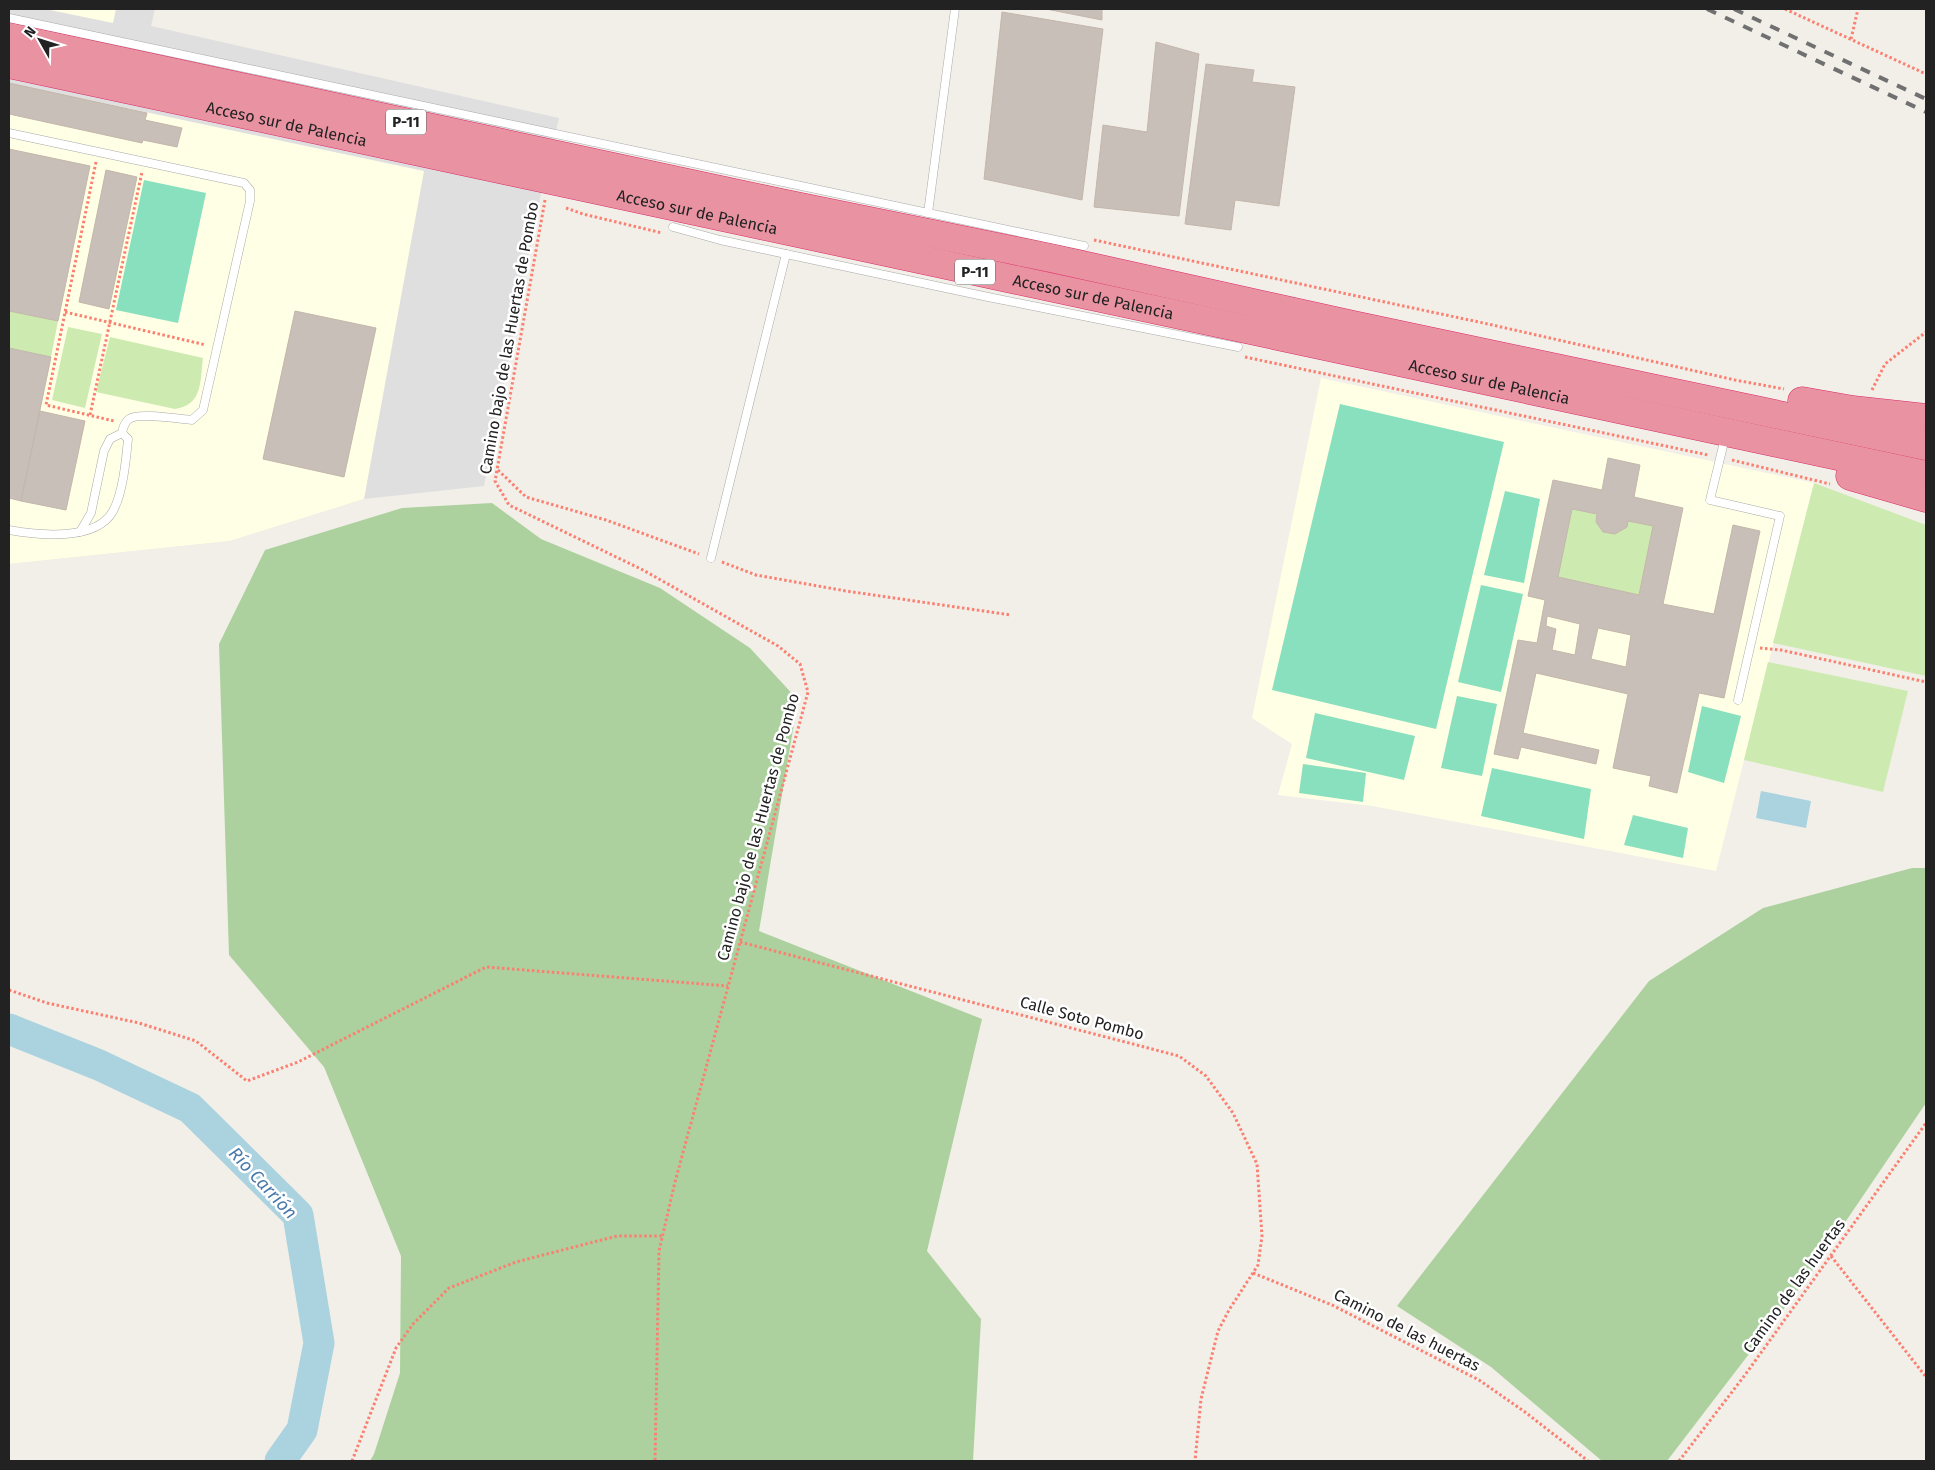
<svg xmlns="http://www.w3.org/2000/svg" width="1935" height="1470" font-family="'Fira Sans',sans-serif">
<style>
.residential{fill:#e0dfdf}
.education{fill:#ffffe5}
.grass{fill:#cdebb0}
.forest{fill:#add19e}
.pitch{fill:#88e0be}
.water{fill:#aad3df}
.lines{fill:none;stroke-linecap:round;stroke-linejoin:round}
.river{stroke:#aad3df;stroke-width:31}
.building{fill:#c7bfb8;stroke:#c4b6ab;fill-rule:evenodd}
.lane-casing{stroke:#a9a9a9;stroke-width:9}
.highway-casing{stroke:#dc2a67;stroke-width:29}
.path{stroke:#fa8072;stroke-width:3;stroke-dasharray:2.5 2.5;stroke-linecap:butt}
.lane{stroke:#fff;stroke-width:8}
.highway{stroke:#e892a2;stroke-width:28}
.rail{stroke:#707070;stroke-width:4;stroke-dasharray:10 10;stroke-linecap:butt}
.labels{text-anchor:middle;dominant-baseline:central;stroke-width:5;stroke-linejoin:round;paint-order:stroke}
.shield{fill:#fff;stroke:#646464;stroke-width:1}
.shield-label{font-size:15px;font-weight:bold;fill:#222}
.street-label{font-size:16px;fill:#222;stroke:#fff}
.water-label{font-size:18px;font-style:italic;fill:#4a7aab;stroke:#fff}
</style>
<rect width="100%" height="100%" fill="#f2efe9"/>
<path class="residential" d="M9,9H155L151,26L559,118L540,198L484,486L364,499L230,541L9,564Z"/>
<g class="education">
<path d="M45,9H116L113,23Z"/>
<path d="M9,83L424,171L364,499L230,541L9,564Z"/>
<path d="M1321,378L1814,483L1716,871L1372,806L1278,795L1292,744L1252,718Z"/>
</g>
<g class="grass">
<path d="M9,311L58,321L51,357L9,348Z"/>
<path d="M68,327L102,334L85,408L52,400Z"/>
<path d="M110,337L203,358C200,381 203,405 175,409L96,392Z"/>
<path d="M1814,483L1926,525V676L1773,643Z"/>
<path d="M1572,509L1597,514L1596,522L1603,532L1615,534L1627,527L1628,521L1653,526L1639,595L1558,577Z"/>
<path d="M1768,662L1908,691L1883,792L1744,760Z"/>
</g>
<g class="forest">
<path d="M492,503L541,539L660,588L750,648L798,700L759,931L982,1019L927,1251L981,1319L973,1461H370L374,1454L400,1373L401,1256L324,1067L229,955L219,644L265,550L402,508Z"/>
<path d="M1912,868H1926V1103L1808,1277L1667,1461H1602L1491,1367L1397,1306L1649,981L1763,908Z"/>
</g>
<g class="pitch">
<path d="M144,180L206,193L178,323L116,310Z"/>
<path d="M1340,404L1504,442L1436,729L1272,690Z"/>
<path d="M1505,491L1540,499L1524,583L1484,575Z"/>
<path d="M1481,585L1523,594L1501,692L1458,682Z"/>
<path d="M1457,696L1497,704L1482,776L1441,768Z"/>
<path d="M1702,706L1741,716L1724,783L1688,772Z"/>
<path d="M1315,713L1415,736L1404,780L1306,758Z"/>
<path d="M1303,764L1366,773L1363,802L1299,793Z"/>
<path d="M1492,768L1591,789L1584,839L1481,816Z"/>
<path d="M1633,815L1688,828L1683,858L1624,845Z"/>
</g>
<path class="water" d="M1761,791L1811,801L1806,828L1756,818Z"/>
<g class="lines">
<path class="river" d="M9,1029L99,1065L190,1108L298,1215L319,1343L302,1430L280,1461"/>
</g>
<g class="building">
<path d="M1046,9H1102V20Z"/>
<path d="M1002,12L1103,29L1082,200L984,179Z"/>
<path d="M1156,42L1199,54L1179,216L1094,207L1103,125L1147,132Z"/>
<path d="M1206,64L1254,70L1252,82L1295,87L1279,206L1235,200L1231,230L1185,224Z"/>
<path d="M9,83L147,113L145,120L182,128L177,147L143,140L142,143L9,114Z"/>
<path d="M9,149L90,166L58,321L9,311Z"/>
<path d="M106,170L137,177L109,309L79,302Z"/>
<path d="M295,311L376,328L344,477L263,459Z"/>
<path d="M9,348L51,357L21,501L9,498Z"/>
<path d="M40,411L85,421L66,510L21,501Z"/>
<path d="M1608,458L1640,465L1634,497L1683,508L1663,604L1714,614L1733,525L1760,531L1724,698L1699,693L1677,793L1649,786L1651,776L1613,768L1628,694L1536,673L1523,733L1599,750L1596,764L1521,747L1518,759L1494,754L1518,640L1537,643L1545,600L1528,596L1553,480L1602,490ZM1572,509L1597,514L1596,522L1603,532L1615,534L1627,527L1628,521L1653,526L1639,595L1558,577ZM1547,616L1580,624L1575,655L1552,650L1556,629L1546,626ZM1598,628L1631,635L1626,667L1591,659Z"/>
</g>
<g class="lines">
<g class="lane-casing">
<g id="lane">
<path d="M9,18L1084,246"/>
<path d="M9,133L244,183L250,190V201L203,410L192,420C179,419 138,412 129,419C124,423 123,428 122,433L128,439C126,460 123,493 113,511C96,542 37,535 9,530"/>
<path d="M928,213L955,9"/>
<path d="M673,227L720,240L988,297L1238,347"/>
<path d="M1723,446L1710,500L1780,516L1738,700"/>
<path d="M80,532L91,513L104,451L110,439L122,433"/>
<path d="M711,558L786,254"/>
</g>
</g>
<g class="highway-casing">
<g id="highway">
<path d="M9,37L786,204L1051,258L1353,325L1926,446"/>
<path id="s1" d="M9,64L1926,475"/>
<path d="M1802,401L1853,410L1926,418"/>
<path d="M1850,476L1926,498"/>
</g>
</g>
<g class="path">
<path d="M1785,9L1926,74"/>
<path d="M1851,39L1858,9"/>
<path d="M96,162L46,405L114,421"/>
<path d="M545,200L495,481L509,505L643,570L778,646L800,664L808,692L675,1182L659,1251L655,1461"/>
<path d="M566,208L583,214L662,233"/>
<path d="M1094,240L1488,324L1735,380L1784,389"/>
<path d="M65,312L206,345"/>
<path d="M1245,357L1708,455"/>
<path d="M1872,390L1885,364L1926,332"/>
<path d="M90,415L142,172"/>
<path d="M1732,460L1830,484"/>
<path d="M498,470L526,497L606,520L699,554"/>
<path d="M722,562L756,575L846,591L1011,615"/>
<path d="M1760,648L1781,650L1926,682"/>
<path d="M740,942L1179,1056L1206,1076L1233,1113L1257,1164L1262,1236L1258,1265L1229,1310L1218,1331L1201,1399L1195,1461"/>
<path d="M9,990L47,1003L139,1023L196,1041L247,1081L298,1062L486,967L728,986"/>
<path d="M1831,1256L1926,1377"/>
<path d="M1253,1273L1332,1305L1479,1380L1525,1412L1588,1461"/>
<path d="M352,1461L396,1348L413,1324L449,1288L516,1262L617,1236H662"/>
<path d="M1679,1461L1745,1375L1926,1123"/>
</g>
<use href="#lane" class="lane"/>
<use href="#highway" class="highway"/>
<g class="rail">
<path d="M1707,9L1926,112"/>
<path d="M1734,9L1926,99"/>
</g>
</g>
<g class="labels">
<g class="shield">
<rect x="386" y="109.5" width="40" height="25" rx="4"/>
<rect x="955" y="259.5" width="40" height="25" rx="4"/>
</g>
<g class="shield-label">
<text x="406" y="122">P-11</text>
<text x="975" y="272">P-11</text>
</g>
<g class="street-label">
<text stroke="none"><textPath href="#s1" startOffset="284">Acceso sur de Palencia</textPath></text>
<text stroke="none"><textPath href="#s1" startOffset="704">Acceso sur de Palencia</textPath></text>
<text stroke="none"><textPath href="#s1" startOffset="1109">Acceso sur de Palencia</textPath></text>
<text transform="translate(509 338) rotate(-80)">Camino bajo de las Huertas de Pombo</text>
<text stroke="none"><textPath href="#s1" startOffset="1514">Acceso sur de Palencia</textPath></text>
<text transform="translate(758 827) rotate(-75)">Camino bajo de las Huertas de Pombo</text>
<text transform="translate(1082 1018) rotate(15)">Calle Soto Pombo</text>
<text transform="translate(1794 1286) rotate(-54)">Camino de las huertas</text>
<text transform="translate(1407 1330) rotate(27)">Camino de las huertas</text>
</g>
<g class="water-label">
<text transform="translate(263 1183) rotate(47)">Río Carrión</text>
</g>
</g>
<rect width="1935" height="1470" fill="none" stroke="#222222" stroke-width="20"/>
<g transform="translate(40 40) rotate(309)" stroke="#ffffff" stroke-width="4" paint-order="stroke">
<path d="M0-4L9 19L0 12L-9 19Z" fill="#222222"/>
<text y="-8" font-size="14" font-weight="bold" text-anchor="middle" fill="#222222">N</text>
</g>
</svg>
